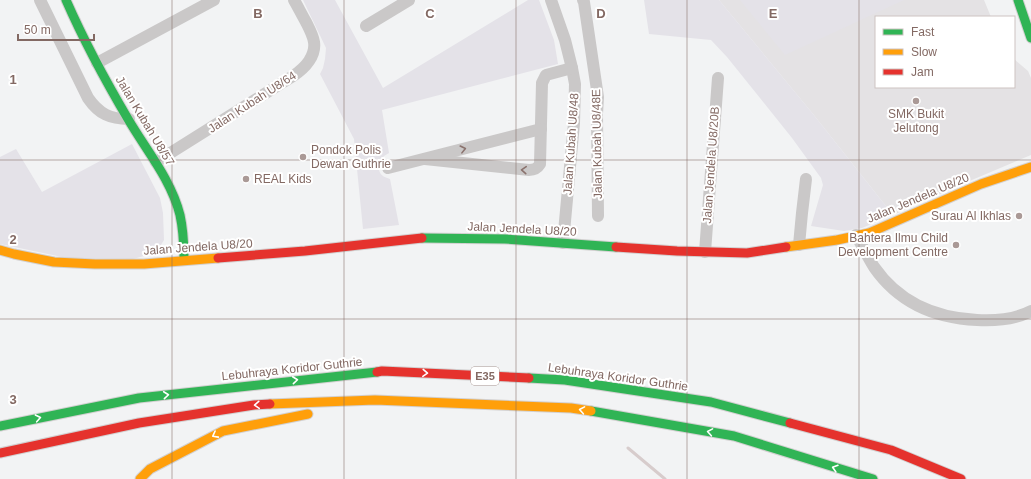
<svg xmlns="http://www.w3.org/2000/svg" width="1031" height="479" font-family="Arial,sans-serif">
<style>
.built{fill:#e4e2e4}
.green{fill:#e4e2e8}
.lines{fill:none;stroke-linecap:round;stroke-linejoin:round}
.stream{stroke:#d7cccc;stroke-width:3}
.fast-casing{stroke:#d2d0d0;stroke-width:11}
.slow-casing{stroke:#d2d0d0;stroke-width:11}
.jam-casing{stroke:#d2d0d0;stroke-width:11}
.street{stroke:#cac8c8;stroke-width:12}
.fast{stroke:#30b455;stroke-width:9}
.slow{stroke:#ff9f0a;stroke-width:9}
.jam{stroke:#e5322d;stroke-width:9}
.oneway{stroke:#8a726d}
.oneway2{stroke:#fff}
.grid{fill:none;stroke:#836963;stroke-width:1;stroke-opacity:0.55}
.poi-dot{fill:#aa9996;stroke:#fff;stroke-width:1.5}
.labels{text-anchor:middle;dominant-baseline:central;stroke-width:4;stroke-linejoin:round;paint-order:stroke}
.shield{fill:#fff;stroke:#a89692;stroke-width:1}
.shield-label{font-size:11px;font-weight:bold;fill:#836963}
.street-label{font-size:12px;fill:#836963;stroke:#fff}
.poi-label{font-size:12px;fill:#836963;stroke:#fff;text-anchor:start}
.grid-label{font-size:13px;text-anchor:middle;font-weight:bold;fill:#836963;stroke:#fff;stroke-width:4;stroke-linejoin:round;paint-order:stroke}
</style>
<rect width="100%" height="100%" fill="#f2f3f4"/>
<path class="built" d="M719,0H984L991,17H876V87H1014V59L1028,71L1031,78V155L960,185L893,215L813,114Z"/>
<g class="green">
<path d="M303,0H335L383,88L528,0H539L554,40L558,64L382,110L389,153L384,156L378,163C379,173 380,176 390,179L399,225L363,229L354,139L320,74L323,68L325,59L326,48Z"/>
<path d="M644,0H719L813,114L893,215L862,228L844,231L811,226L823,185L821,178L792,138L727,57L711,40L649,34Z"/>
<path d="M740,0H904L785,55Z"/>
<path d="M132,144L160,198L163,213L164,240L159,248L151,254L133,259L67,258L0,244V157L16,149L42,192Z"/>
</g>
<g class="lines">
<path class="stream" d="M628,448L665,479"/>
<g class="fast-casing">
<g id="fast">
<path d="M66,0C84,41 105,80 128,119C146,150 171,179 180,215C183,229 184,245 184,260"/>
<path d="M1018,0L1031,38"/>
<path d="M422,238L505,239L616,247"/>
<path d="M529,378L565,380L711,402L790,423"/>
<path d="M591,411L734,436L873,479"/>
<path d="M0,426L139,398L377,372"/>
</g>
</g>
<g class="slow-casing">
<g id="slow">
<path d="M786,247L837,240L869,233L981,184L1031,167"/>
<path d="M0,250L14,254L54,262L95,264H144L218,258"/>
<path d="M270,404L375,400L571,408L591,411"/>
<path d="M140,479L150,469L223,431L308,414"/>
</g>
</g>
<g class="jam-casing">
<g id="jam">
<path d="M616,247L677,251L747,253L786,247"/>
<path d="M218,258L305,251L422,238"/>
<path d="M377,372L382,371L529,378"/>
<path d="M790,423L891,450L961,479"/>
<path d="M0,453L139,423L254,405L270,404"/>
</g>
</g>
<g class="street">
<path d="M40,0L88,98C99,114 110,119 129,119"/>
<path d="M551,0L565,40L572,68L575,84L574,123L563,243"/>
<path d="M583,0L584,2L598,97L597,114L598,216"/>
<path d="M366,26L409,0"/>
<path d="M97,63L214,0"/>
<path d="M425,159L529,170C534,170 537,169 540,164L542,83L546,75L572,68"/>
<path d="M156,162L293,76C299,72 305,67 309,61C319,46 313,36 306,22C302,15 298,7 294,0"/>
<path d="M388,168L541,129"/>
<path d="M856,235C862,246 868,257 874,267C899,303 934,318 977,320C996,321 1014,320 1031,311"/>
<path d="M799,245L802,213L806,179"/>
<path d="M705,252L718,78"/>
</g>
<use href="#fast" class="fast"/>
<use href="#slow" class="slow"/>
<use href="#jam" class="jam"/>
</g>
<defs><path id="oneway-chevron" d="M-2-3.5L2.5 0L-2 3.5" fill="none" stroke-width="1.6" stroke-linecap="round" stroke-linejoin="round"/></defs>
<g class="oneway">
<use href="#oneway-chevron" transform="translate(463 149) rotate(-14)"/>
<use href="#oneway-chevron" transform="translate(524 170) rotate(-176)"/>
</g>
<g class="oneway2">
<use href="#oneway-chevron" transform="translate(425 373) rotate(3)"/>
<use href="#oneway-chevron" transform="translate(295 380) rotate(-6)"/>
<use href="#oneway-chevron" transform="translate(166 395) rotate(-6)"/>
<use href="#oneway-chevron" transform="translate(257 405) rotate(176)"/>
<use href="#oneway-chevron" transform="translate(582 410) rotate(-170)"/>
<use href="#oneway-chevron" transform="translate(38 418) rotate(-11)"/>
<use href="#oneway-chevron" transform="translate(710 432) rotate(-170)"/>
<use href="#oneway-chevron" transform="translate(215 435) rotate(152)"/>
<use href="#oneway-chevron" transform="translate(835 468) rotate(-163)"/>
</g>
<path class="grid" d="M172,0V479M344,0V479M516,0V479M687,0V479M859,0V479M0,160H1031M0,319H1031"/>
<g class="poi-dot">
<circle cx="916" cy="101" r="4"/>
<circle cx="303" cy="157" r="4"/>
<circle cx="246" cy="179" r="4"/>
<circle cx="1019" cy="216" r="4"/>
<circle cx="956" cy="245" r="4"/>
</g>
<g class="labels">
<rect class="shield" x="471" y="367" width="28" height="18" rx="3"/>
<g class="shield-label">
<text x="485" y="376">E35</text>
</g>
<g class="street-label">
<text transform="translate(252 102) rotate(-33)">Jalan Kubah U8/64</text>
<text transform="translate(145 121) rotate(59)">Jalan Kubah U8/57</text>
<text transform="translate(571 144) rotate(-86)">Jalan Kubah U8/48</text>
<text transform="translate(597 144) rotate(-91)">Jalan Kubah U8/48E</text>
<text transform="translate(711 165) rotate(-86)">Jalan Jendela U8/20B</text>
<text transform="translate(918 198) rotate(-23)">Jalan Jendela U8/20</text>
<text transform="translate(522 229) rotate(3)">Jalan Jendela U8/20</text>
<text transform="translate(198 247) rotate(-4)">Jalan Jendela U8/20</text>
<text transform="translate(292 369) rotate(-6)">Lebuhraya Koridor Guthrie</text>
<text transform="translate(618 377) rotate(8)">Lebuhraya Koridor Guthrie</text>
</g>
<g class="poi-label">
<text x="916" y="114" text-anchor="middle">SMK Bukit<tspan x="916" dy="14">Jelutong</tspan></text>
<text x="311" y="150">Pondok Polis<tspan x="311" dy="14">Dewan Guthrie</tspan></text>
<text x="254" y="179">REAL Kids</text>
<text x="1011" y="216" text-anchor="end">Surau Al Ikhlas</text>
<text x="948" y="238" text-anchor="end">Bahtera Ilmu Child<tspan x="948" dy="14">Development Centre</tspan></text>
</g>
</g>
<g class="grid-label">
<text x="258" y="18">B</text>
<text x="430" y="18">C</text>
<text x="601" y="18">D</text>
<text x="773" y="18">E</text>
<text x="13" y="84">1</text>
<text x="13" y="244">2</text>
<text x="13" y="404">3</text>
</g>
<rect x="875" y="16" width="140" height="72" fill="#ffffff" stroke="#cdc3c1"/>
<rect x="883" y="29" width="20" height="6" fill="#30b455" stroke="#cdc3c1"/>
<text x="911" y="36" font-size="12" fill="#836963">Fast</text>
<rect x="883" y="49" width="20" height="6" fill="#ff9f0a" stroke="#cdc3c1"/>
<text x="911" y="56" font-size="12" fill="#836963">Slow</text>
<rect x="883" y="69" width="20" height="6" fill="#e5322d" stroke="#cdc3c1"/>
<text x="911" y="76" font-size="12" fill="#836963">Jam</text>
<path d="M18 34v6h76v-6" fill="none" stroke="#836963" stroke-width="2"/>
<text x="24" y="34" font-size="12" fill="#836963" stroke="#ffffff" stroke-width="3" paint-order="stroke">50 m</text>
</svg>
